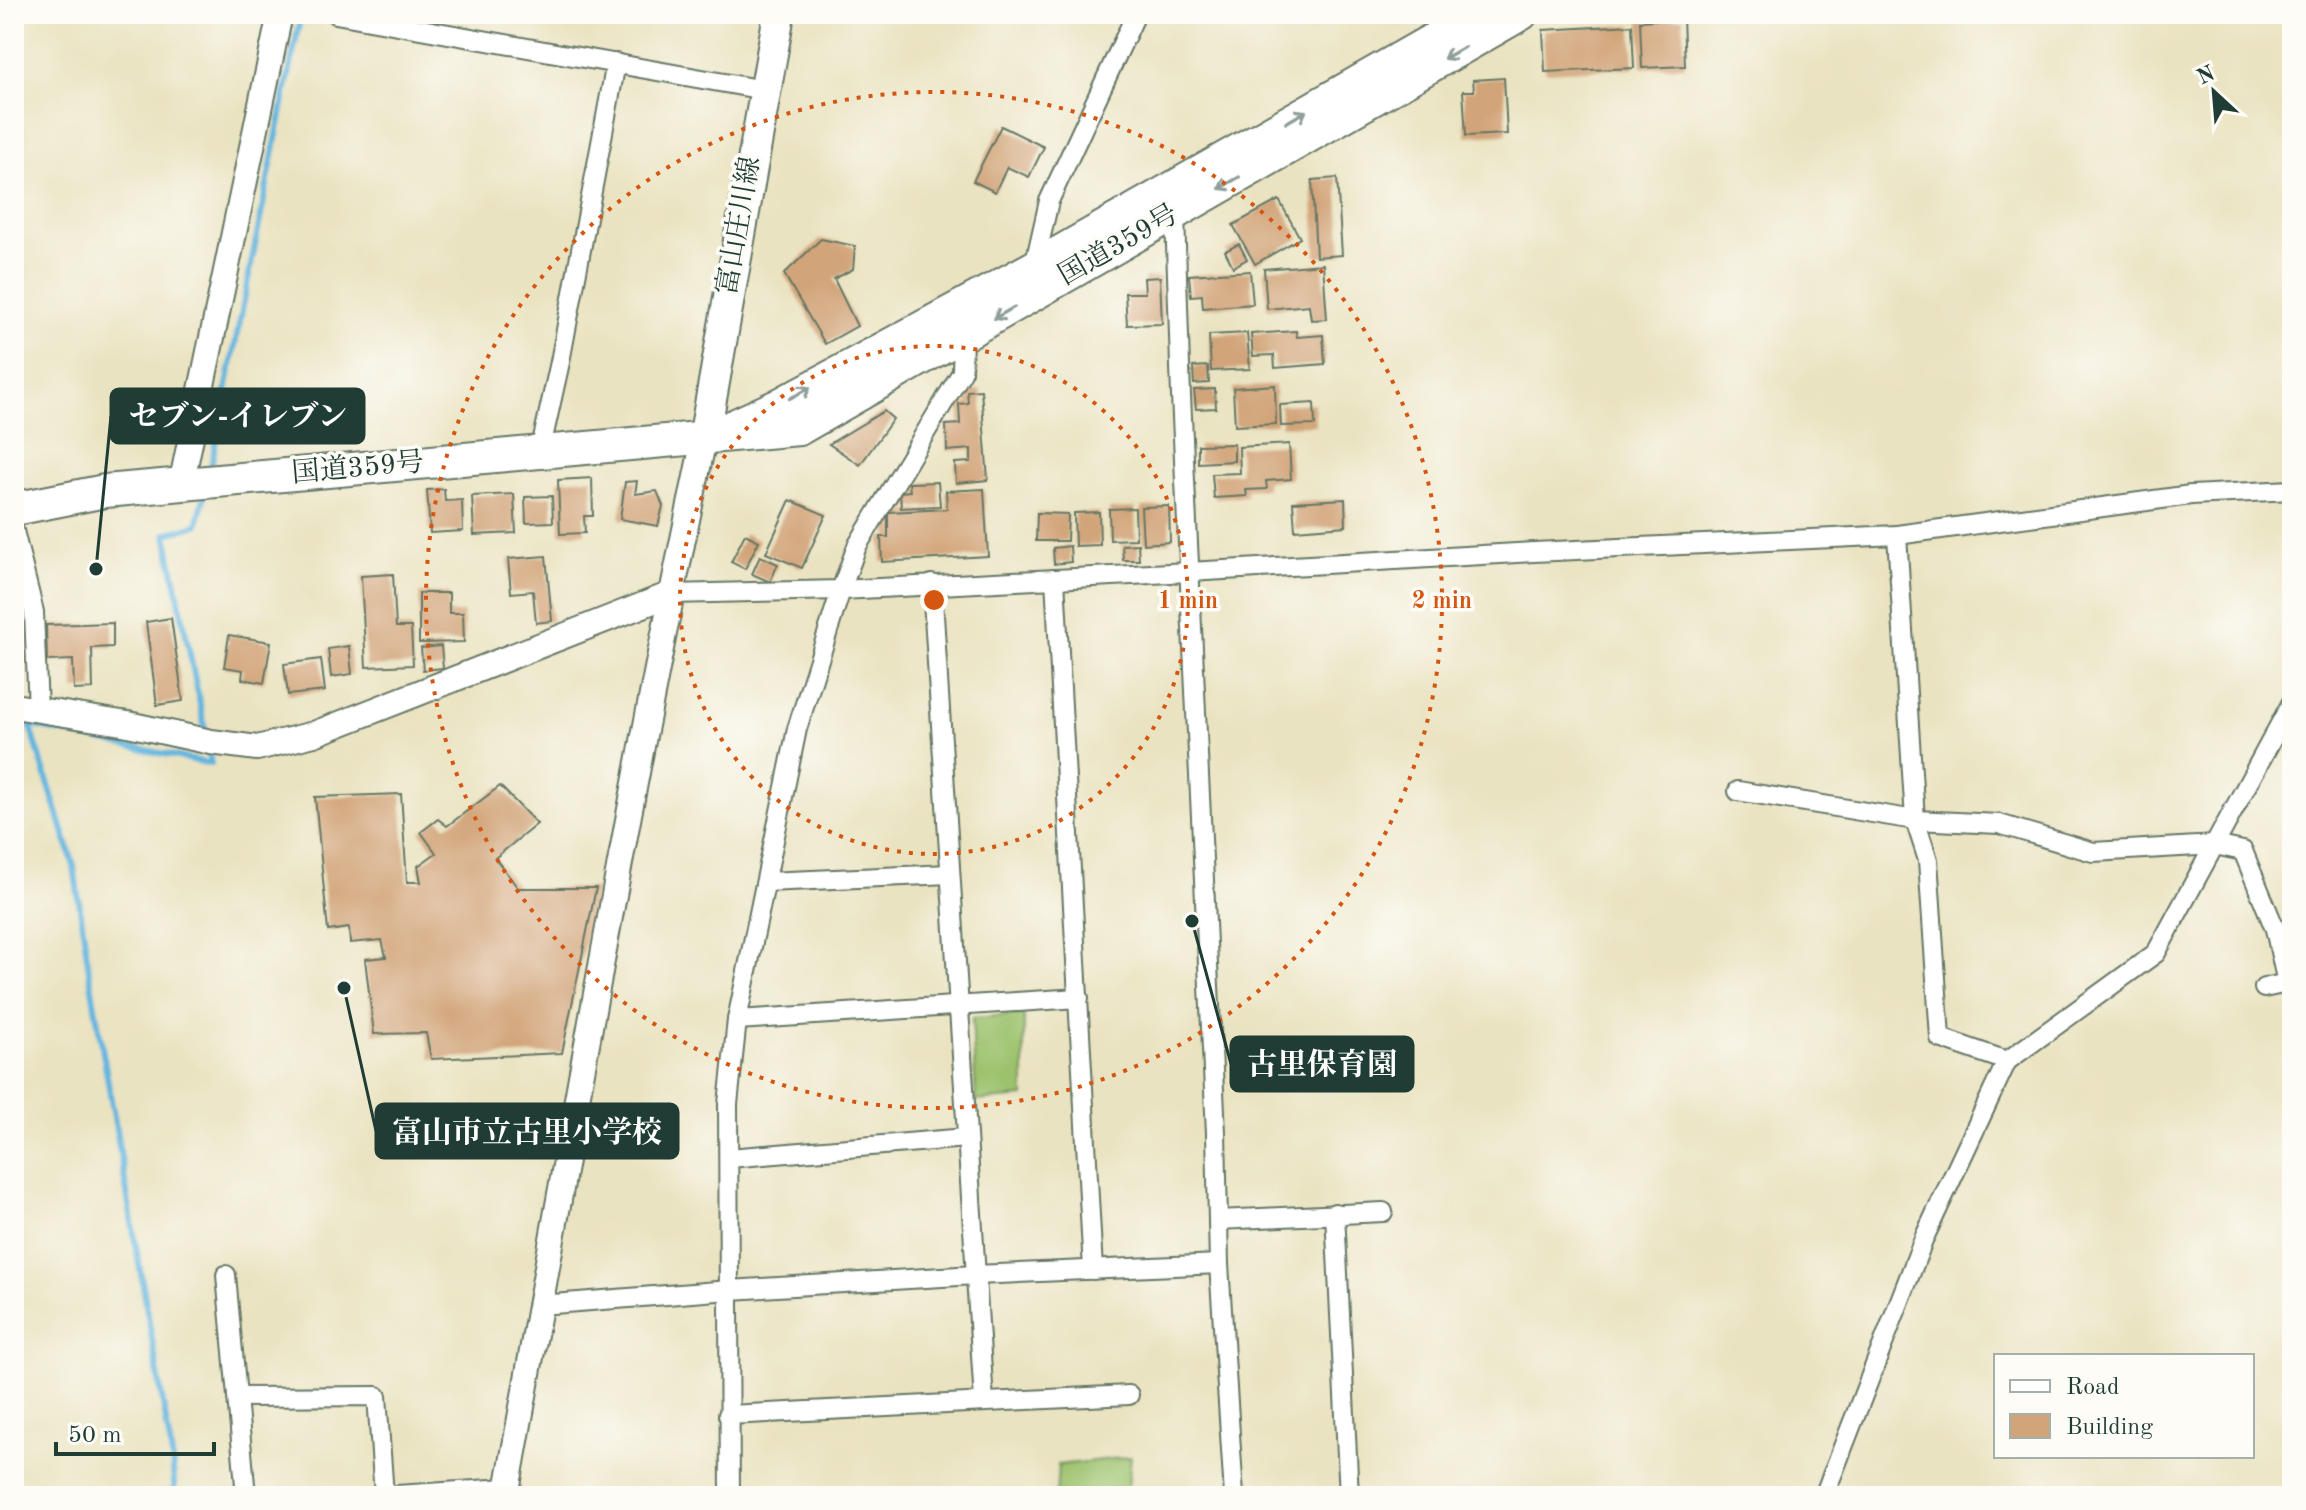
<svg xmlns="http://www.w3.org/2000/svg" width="2306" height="1510" font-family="'Old Standard TT','Noto Serif JP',serif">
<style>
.green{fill:#9cc26d;stroke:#5e8050;stroke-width:2}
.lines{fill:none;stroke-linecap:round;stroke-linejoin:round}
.stream{stroke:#63b5de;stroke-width:6}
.building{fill:#d2a479}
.minor-casing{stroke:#667765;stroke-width:22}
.tertiary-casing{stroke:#667765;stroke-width:28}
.primary-casing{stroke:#667765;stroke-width:34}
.trunk-casing{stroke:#667765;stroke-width:36}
.minor{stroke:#fff;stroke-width:18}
.tertiary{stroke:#fff;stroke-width:24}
.primary{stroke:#fff;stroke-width:30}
.trunk{stroke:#fff;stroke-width:32}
.oneway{stroke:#8f9e9a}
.ring{fill:none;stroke:#d45610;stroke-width:4;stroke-dasharray:4 8}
.labels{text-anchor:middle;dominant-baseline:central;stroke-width:7;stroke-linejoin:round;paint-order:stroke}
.street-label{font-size:28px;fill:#1f3d34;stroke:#fdfcf7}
.centre{fill:#d45610;stroke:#fdfcf7;stroke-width:4}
.ring-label{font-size:24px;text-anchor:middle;font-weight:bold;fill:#d45610;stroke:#fdfcf7;stroke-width:7;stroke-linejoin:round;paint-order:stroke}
.leader{fill:none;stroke:#1f3d34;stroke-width:3}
.callout-dot{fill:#1f3d34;stroke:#fdfcf7;stroke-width:3}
.callout{fill:#1f3d34;stroke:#1f3d34;stroke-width:3}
.callout-label{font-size:30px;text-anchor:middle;font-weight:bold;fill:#fff}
</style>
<rect width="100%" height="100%" fill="#fdfcf7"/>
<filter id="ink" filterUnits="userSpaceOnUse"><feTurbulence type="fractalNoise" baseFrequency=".0125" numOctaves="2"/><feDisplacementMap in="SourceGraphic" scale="16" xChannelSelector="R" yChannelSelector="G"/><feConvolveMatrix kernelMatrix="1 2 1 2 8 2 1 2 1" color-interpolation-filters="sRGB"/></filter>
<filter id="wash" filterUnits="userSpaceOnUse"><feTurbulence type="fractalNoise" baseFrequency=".006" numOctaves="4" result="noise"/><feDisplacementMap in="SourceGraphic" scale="32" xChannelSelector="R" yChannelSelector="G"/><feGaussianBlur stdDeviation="1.8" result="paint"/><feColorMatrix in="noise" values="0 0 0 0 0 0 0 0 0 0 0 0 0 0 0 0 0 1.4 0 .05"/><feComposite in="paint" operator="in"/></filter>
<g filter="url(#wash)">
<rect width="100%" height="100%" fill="#eae3c1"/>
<g class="green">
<path d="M1024,1014V1097L976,1101L972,1018Z"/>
<path d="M1131,1457L1127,1496H1056L1058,1465Z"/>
</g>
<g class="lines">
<g class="stream">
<path d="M210,471L301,14"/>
<path d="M205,493L197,525L166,534L206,735"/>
<path d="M175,1496L172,1456L89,971L74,866L30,725L211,764L208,746"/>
</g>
</g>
<g id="blocks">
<g class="building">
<path d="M1683,18L1685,66L1642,68L1640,21Z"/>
<path d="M1632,25L1634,68L1545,72L1543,30Z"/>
<path d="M1504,78L1507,134L1466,136L1463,91H1474L1473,80Z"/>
<path d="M1001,126L1044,147L1029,177L1007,167L995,192L973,181Z"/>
<path d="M1337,178L1342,255L1316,257L1312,180Z"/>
<path d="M1279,200L1300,238L1255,264L1233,225Z"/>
<path d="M821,239L855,246L853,269L834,279L857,326L825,344L784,274Z"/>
<path d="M1239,244L1247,259L1233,267L1225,251Z"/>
<path d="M1323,264L1327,319L1311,320L1309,305L1267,309L1264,269Z"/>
<path d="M1250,271L1253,304L1203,308L1202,295L1191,296L1189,275Z"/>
<path d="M1160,277L1162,324L1127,325L1125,293H1145L1144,278Z"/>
<path d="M1296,331L1297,337L1323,335L1325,364L1275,368L1274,355L1253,356L1251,334Z"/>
<path d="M1247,333L1250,369L1211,371L1209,335Z"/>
<path d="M1208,366L1209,383L1194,384L1193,367Z"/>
<path d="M1275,385L1276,424L1235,426L1233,388Z"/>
<path d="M1215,389L1216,408L1196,409L1194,390Z"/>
<path d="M981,390L988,480L956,483L955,463L971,462V449L947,451L946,425L960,424L959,404L968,403L967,391Z"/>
<path d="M1314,403L1315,425L1281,426L1280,405Z"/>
<path d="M884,411L893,419L860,465L829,444Z"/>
<path d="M1234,444V461L1198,463V445Z"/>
<path d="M1289,444L1291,479L1266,481L1267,489L1246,490L1247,496L1214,498L1212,474L1240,473L1239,447Z"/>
<path d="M592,478L593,516H584L585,533L560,534L558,480Z"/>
<path d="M637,481L635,494L657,491L663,506L658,526L620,519L625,482Z"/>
<path d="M938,482L940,506L901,508L900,492L910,491L909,483Z"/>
<path d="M444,489L445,501L462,500L463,531L430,533L427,490Z"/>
<path d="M984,489L988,556L882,562L881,537H888V512L947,509L946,491Z"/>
<path d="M514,494L516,533L474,535L472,496Z"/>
<path d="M552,496L553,522L526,523L525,497Z"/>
<path d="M1345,499L1346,526L1295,530L1293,502Z"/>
<path d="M790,500L826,515L802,568L766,553Z"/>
<path d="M1169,506L1170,542L1143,544L1141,507Z"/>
<path d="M1135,508L1136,539L1110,540L1109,509Z"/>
<path d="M1099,512L1100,545L1075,546L1074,513Z"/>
<path d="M1037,513L1068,514L1067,541H1036Z"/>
<path d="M745,534L759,541L745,569L731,562Z"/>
<path d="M1138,544L1139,560H1123L1122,545Z"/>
<path d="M1070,546L1071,562L1054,564L1053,548Z"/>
<path d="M546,556L552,621L536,623L533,591L511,593L508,559Z"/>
<path d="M760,556L778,564L770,582L752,574Z"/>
<path d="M393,574L396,627H411L413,665L366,667L361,576Z"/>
<path d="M419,593H449V613H463L464,642L419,643Z"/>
<path d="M171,618L183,701L157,705L146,622Z"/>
<path d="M113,623V647L92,648L93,689L74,690L73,660L47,661L46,625Z"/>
<path d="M229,635L271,642L264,683L242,679L243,670L224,667Z"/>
<path d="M349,646L352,674L331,677L328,649Z"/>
<path d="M441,646L443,668L423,670L421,648Z"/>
<path d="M321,659L325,691L288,695L284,664Z"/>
<path d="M500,786L537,824L495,858L518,888H596L562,1053L431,1059L426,1033L374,1034L365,959L386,957L382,940L350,943L349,928L328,931L315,797L401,794L407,882H421L418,866L436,853L421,832L438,819L447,826Z"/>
</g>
</g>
</g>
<g filter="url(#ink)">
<use href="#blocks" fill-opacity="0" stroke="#667765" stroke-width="2"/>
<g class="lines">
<g class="minor-casing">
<g id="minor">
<path d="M336,14L764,90"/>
<path d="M1175,215L1181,396L1216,1133L1219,1264L1234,1496"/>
<path d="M1034,267L1049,201L1136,14"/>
<path d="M540,452L560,362L616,63"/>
<path d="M14,531L34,612L38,710"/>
<path d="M1897,535L1915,820L1928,860L1940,1038L2007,1061"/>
<path d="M1055,579L1093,1270"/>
<path d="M932,584L984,1402"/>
<path d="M671,594L841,590L1189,572L1534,552L1897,535L2191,495L2292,490"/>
<path d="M1738,791L1915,820L1999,824L2093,852L2215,845L2243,851L2275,929L2287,983"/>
<path d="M766,882L950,874"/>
<path d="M2264,988L2292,982"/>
<path d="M737,1020L1079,998"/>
<path d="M729,1158L966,1138"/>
<path d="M1335,1213L1349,1496"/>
<path d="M1218,1220L1383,1212"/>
<path d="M226,1275L246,1496"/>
<path d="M540,1305L730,1290L975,1275L1219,1264"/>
<path d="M237,1397L377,1396L384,1496"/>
<path d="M728,1415L1129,1395"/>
<path d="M381,1496L507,1488"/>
<path d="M730,1496L728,1104L737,1020L797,729L841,590L857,546L962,372L963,336"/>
<path d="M1824,1496L1925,1236L2007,1061L2156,953L2292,702"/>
</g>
</g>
<g class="tertiary-casing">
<g id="tertiary">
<path d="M181,485L280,14"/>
<path d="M14,706L128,724L211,742L257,748L314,734L671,594"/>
<path d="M506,1496C570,1143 629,790 704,439"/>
</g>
</g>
<g class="primary-casing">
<path id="primary" d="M704,439L779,14"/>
</g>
<g class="trunk-casing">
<g id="trunk">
<path d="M729,428L777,406L1034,267L1478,14"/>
<path d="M14,509L105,491L799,429L1521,14"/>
</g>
</g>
<use href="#minor" class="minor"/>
<use href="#tertiary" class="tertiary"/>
<use href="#primary" class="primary"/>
<use href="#trunk" class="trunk"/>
</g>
<defs><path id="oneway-shaft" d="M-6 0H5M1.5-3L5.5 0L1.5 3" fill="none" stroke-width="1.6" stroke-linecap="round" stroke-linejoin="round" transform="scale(2)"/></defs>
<g class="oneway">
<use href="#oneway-shaft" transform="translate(1454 53) rotate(150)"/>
<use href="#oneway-shaft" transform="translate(1296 117) rotate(-30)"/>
<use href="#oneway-shaft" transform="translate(1229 183) rotate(150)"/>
<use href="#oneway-shaft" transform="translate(1004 313) rotate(150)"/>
<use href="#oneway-shaft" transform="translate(800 393) rotate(-28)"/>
</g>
</g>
<g class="ring">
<circle cx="934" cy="600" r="254"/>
<circle cx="934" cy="600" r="508"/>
</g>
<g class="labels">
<g class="street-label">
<text transform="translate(740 226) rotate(-80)">富山庄川線</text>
<text transform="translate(1119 246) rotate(-30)">国道359号</text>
<text transform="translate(358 469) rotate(-5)">国道359号</text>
</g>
</g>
<circle cx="934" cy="600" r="12" class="centre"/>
<g class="ring-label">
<text x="1188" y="608">1 min</text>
<text x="1442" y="608">2 min</text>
</g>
<path class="leader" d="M96 569L111 416M1192 921L1231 1064M344 988L376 1131"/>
<g class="callout-dot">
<circle cx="96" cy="569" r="8"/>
<circle cx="1192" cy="921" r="8"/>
<circle cx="344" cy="988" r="8"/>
</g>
<g class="callout">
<rect x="111" y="389" width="253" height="54" rx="8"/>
<rect x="1231" y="1037" width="182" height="54" rx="8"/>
<rect x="376" y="1104" width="302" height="54" rx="8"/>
</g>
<g class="callout-label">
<text x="238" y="426">セブン-イレブン</text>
<text x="1322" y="1074">古里保育園</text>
<text x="527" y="1142">富山市立古里小学校</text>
</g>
<rect width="2306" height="1510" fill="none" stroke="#fdfcf7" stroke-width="48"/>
<rect x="1994" y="1354" width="260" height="104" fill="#fdfcf7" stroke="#a4b0a9" stroke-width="2"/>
<rect x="2010" y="1380" width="40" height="12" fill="#ffffff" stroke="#a4b0a9" stroke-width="2"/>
<text x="2066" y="1394" font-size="24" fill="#1f3d34">Road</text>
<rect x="2010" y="1414" width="40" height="24" fill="#d2a479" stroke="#a4b0a9" stroke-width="2"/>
<text x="2066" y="1434" font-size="24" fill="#1f3d34">Building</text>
<g transform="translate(2214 92) rotate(334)" stroke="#fdfcf7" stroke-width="6" paint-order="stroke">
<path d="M0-6L14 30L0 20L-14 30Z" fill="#1f3d34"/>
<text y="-12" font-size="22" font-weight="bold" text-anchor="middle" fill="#1f3d34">N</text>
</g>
<path d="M56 1442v12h158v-12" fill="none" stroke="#1f3d34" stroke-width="4"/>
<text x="68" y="1442" font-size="24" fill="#1f3d34" stroke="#fdfcf7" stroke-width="6" paint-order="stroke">50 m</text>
</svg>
